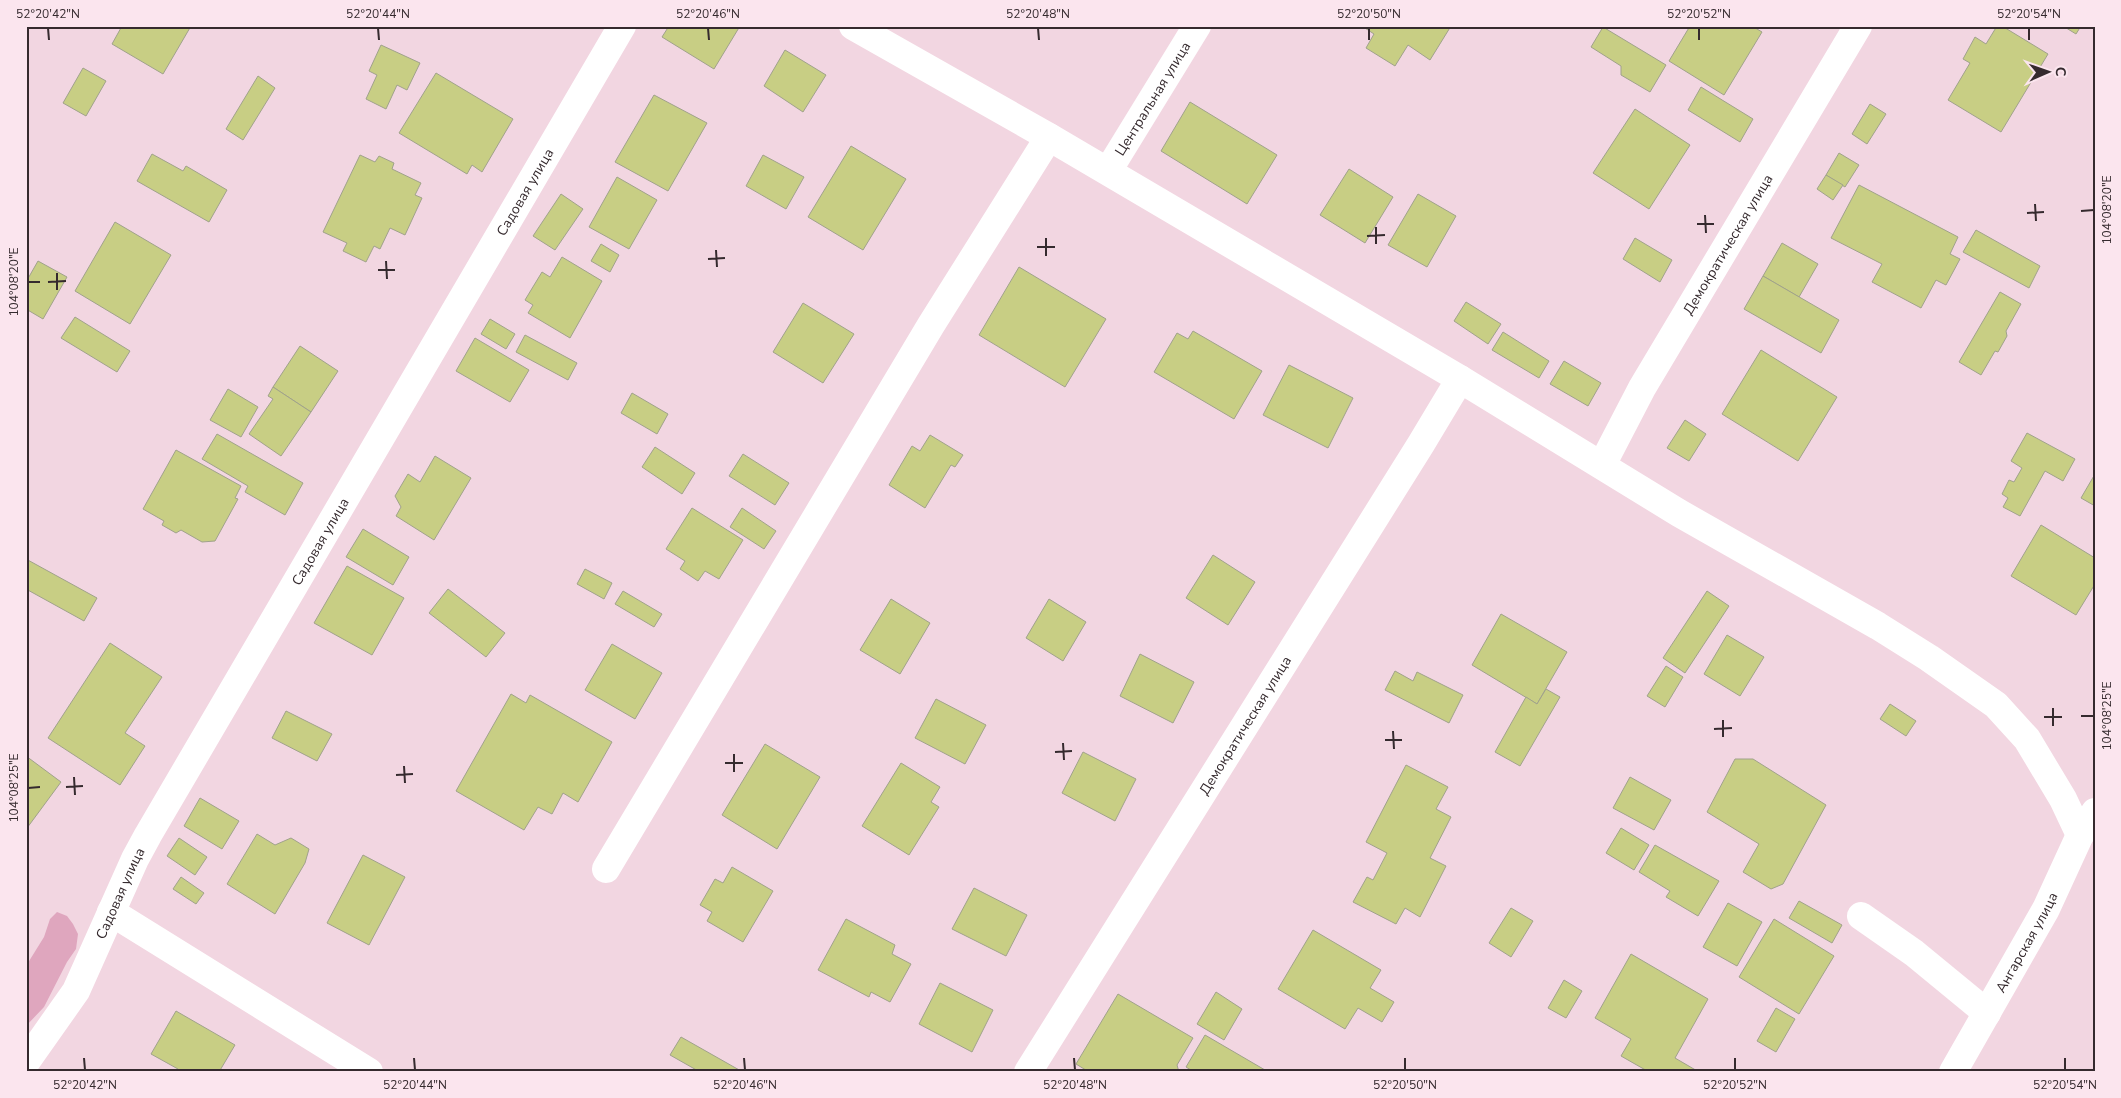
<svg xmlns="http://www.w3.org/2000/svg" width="2121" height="1098" font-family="'Nunito Sans',sans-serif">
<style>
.green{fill:#dfa6be}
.building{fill:#c8ce84;stroke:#a0a28b}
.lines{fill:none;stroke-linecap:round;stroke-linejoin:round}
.minor{stroke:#fff;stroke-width:28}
.ticks{fill:none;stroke:#352a2e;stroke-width:2}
.labels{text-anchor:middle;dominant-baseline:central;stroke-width:5;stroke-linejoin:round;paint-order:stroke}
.street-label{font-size:14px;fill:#352a2e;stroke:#fbe5ee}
.neatline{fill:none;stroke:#352a2e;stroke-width:2}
.ticks-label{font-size:12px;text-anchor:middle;fill:#352a2e}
</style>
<rect width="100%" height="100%" fill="#f2d6e1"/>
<path class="green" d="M57,912L67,916L73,924L78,934L76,949L67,962L44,1007L26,1026V966L44,937L50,919Z"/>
<g class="building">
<path d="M122,26H191L163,74L112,44Z"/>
<path d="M669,26H740L714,69L662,37Z"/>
<path d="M1362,26H1451L1430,60L1408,45L1395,66L1366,48L1374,34Z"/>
<path d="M1690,26H1752L1762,32L1724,95L1669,61Z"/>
<path d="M1997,26H2002L2048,54L2001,132L1948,100L1970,63L1963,59L1975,37L1986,44Z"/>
<path d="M2063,26H2081L2076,34Z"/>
<path d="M1603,27L1666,65L1650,92L1621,75V66L1591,47Z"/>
<path d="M381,45L420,63L407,90L397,85L386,109L366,99L377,75L369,71Z"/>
<path d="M785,50L826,75L803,112L764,86Z"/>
<path d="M83,68L106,81L86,116L63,103Z"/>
<path d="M436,73L513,119L482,172L472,165L467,174L399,133Z"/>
<path d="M258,76L275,88L243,140L226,129Z"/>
<path d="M1701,87L1753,119L1740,142L1688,110Z"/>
<path d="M654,95L707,123L668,191L615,162Z"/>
<path d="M1190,102L1277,155L1247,204L1161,151Z"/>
<path d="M1870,104L1886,114L1867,144L1852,134Z"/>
<path d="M1635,109L1690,145L1649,209L1593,173Z"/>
<path d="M851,146L906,179L863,250L808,217Z"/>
<path d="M1839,153L1859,165L1845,187L1826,175Z"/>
<path d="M152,154L183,171L186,166L227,190L209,222L137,181Z"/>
<path d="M360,155L375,162L379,156L394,163L392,169L421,183L415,195L422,198L405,235L390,228L380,249L374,246L366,262L343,251L347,243L323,232Z"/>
<path d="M763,155L804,177L786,209L746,186Z"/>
<path d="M1349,169L1393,197L1365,243L1320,215Z"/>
<path d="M1826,175L1843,185L1833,200L1817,189Z"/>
<path d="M617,177L657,200L629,249L589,227Z"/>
<path d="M1859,185L1958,237L1950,254L1960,259L1946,285L1936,280L1921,308L1872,282L1882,264L1831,238Z"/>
<path d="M561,194L583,209L555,250L533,236Z"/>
<path d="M1418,194L1456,216L1427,267L1388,245Z"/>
<path d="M115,222L171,255L130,324L75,291Z"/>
<path d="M1976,230L2040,266L2029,288L1963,252Z"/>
<path d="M1635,238L1672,260L1660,282L1623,259Z"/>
<path d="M1782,243L1818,264L1799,297L1763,276Z"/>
<path d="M601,244L619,255L610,272L591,261Z"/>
<path d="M562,257L602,281L570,338L528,313L533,305L525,300L542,272L550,277Z"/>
<path d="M38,261L67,277L43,319L26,309V282Z"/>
<path d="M1019,267L1106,319L1065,387L979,335Z"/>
<path d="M1763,276L1839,320L1821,353L1744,309Z"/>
<path d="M2000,292L2021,304L2006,331L2007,336L1998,352L1995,351L1981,375L1959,362Z"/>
<path d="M1466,302L1501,324L1488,344L1454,321Z"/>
<path d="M803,303L854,334L823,383L773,352Z"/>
<path d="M75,317L130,351L117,372L61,338Z"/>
<path d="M490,319L515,334L506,349L481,334Z"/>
<path d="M1193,331L1262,371L1234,419L1154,372L1177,333L1188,339Z"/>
<path d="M1503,332L1549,361L1539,378L1492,350Z"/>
<path d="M525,335L577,363L568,380L516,352Z"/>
<path d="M475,338L529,370L510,402L456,371Z"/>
<path d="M300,346L338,371L311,412L273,387Z"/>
<path d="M1761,350L1837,397L1798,461L1722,414Z"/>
<path d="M1564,361L1601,383L1588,406L1550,384Z"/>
<path d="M1289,365L1353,398L1328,448L1263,415Z"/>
<path d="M273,387L311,412L281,456L249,434L273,399L268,396Z"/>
<path d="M228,389L258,407L241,437L210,420Z"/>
<path d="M632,393L668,414L657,434L621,413Z"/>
<path d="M1685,420L1706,434L1689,461L1667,448Z"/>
<path d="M2027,433L2075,459L2063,481L2045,471L2020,516L2003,507L2008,498L2002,494L2009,480L2014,482L2022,468L2011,461Z"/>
<path d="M217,434L303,483L285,515L245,492L248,486L202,459Z"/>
<path d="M930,435L963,455L955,467L951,465L925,508L889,485L912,446L920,451Z"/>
<path d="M655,447L695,473L682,494L642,467Z"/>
<path d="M176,450L241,486L235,498L238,499L215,541L202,542L181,530L176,533L162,525L164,521L143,509Z"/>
<path d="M743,454L789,483L775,505L729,476Z"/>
<path d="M435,456L471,478L434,540L396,516L401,507L395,496L408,474L420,482Z"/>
<path d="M2095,474V506L2081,498Z"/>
<path d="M692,508L743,540L719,579L705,571L698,581L680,569L685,561L666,549Z"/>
<path d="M742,508L776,531L764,549L730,527Z"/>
<path d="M2041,525L2095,558V584L2076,615L2011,576Z"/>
<path d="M363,529L409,557L393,585L346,557Z"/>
<path d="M1213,555L1255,582L1228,625L1186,598Z"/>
<path d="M26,559L97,598L84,621L26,589Z"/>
<path d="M347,566L404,598L372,655L314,623Z"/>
<path d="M585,569L612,583L604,599L577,584Z"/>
<path d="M448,589L505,633L486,657L429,613Z"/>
<path d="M623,591L662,614L654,627L615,604Z"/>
<path d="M1707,591L1729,606L1685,673L1663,658Z"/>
<path d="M891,599L930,623L900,674L860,650Z"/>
<path d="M1049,599L1086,622L1063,661L1026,638Z"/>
<path d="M1501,614L1567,652L1537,704L1472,665Z"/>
<path d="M1727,635L1764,657L1740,696L1704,674Z"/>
<path d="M110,643L162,677L125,733L145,746L120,785L48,738Z"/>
<path d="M612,644L662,673L635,719L585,690Z"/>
<path d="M1140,654L1194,682L1173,723L1120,696Z"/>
<path d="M1666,666L1683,677L1665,707L1647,696Z"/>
<path d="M1395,671L1413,681L1417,672L1463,695L1449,723L1385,690Z"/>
<path d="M1546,689L1560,697L1520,766L1495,752L1526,697L1537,704Z"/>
<path d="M511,694L526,703L530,695L612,742L578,802L563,793L552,814L538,807L524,830L456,791Z"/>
<path d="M936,699L986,725L965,764L915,738Z"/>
<path d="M1890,704L1916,721L1906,736L1880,719Z"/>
<path d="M286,711L332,734L317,761L272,738Z"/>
<path d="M765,744L820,777L777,849L722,815Z"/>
<path d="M1083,752L1136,779L1115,821L1062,793Z"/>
<path d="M26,756L61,782L27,828L26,827Z"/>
<path d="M1735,759H1753L1826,805L1783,884L1771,889L1743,872L1759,844L1707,812Z"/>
<path d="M901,763L940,787L931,802L939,807L909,855L862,826Z"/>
<path d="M1406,765L1448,787L1436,809L1451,817L1430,858L1446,866L1420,917L1405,908L1396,924L1353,902L1367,877L1373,880L1387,853L1366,842Z"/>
<path d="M1630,777L1671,800L1654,830L1613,808Z"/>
<path d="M200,798L239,821L222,849L184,826Z"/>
<path d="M1621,828L1649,845L1634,870L1606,853Z"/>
<path d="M257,834L275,845L291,838L309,849L305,863L275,914L227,884Z"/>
<path d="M179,838L207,857L195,875L167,856Z"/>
<path d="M1655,845L1719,881L1698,916L1666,897L1670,891L1639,872Z"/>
<path d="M363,855L405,877L369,945L327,923Z"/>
<path d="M732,867L773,891L743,942L707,921L712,912L700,905L715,879L723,883Z"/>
<path d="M181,877L204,893L196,904L173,889Z"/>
<path d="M974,888L1027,915L1006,956L952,929Z"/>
<path d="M1799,901L1842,925L1832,943L1789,918Z"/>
<path d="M1728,903L1762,922L1737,966L1703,947Z"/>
<path d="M1511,908L1533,921L1511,957L1489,943Z"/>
<path d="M846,919L895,945L892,954L911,964L890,1002L871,992L869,997L818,970Z"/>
<path d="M1774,919L1834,956L1799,1014L1739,977Z"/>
<path d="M1313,930L1381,970L1370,988L1394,1002L1382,1022L1358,1008L1345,1029L1278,989Z"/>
<path d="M1631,954L1708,999L1675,1058L1699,1072H1649L1621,1056L1631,1039L1595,1018Z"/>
<path d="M1564,980L1582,991L1566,1018L1548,1008Z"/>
<path d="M940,983L993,1010L972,1052L919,1024Z"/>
<path d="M1216,992L1242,1009L1224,1040L1197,1024Z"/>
<path d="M1118,994L1193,1038L1177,1065L1179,1072H1089L1076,1064Z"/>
<path d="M1776,1008L1795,1019L1776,1052L1757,1041Z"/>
<path d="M176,1011L235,1045L219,1072H177L178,1069L151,1054Z"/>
<path d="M1205,1035L1265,1070L1264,1072H1194L1186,1067Z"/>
<path d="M681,1037L741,1071L700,1072L670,1055Z"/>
</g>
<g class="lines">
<g class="minor">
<path d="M853,26L1049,137L1460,379L1679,513L1878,626L1929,658L1996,705L2027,739L2063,799L2080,835"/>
<path id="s1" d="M1108,171L1197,26"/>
<path id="s2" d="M1602,465L1642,388L1858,26"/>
<path d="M606,869L931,325L1049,137"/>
<path d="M111,912L369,1072"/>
<path d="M1861,916L1914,953L1987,1013"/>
<path id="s3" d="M26,1062L76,991L135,859L148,835L622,26"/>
<path id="s4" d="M1028,1072L1421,444L1460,379"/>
<path id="s5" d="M1953,1072L2046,909L2080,835L2095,812"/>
</g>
</g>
<path class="ticks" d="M48,28L49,40M378,28L379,40M708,28L709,40M1038,28L1039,40M1369,28V40M1699,28V40M2029,28V40M2035,204L2036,221M2081,211L2094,210M2027,213L2044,212M1705,215L1706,233M1697,224H1714M1376,227V244M1367,236L1385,235M1046,238V256M1037,247H1055M716,250L717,267M708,259L725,258M386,261L387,279M378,270H395M57,273V290M28,282H40M48,282L66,281M2053,708V726M2081,716H2094M2044,717H2062M1723,720V737M1714,729L1732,728M1393,731L1394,749M1385,740H1402M1063,743L1064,760M1055,752L1072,751M734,754V772M725,763H743M404,766L405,783M396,775L413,774M74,777L75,795M66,787L83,786M28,788L40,787M84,1058L85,1070M414,1058L415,1070M744,1058L745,1070M1074,1058L1075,1070M1405,1058V1070M1735,1058V1070M2065,1058V1070"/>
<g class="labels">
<g class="street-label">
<text stroke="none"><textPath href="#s1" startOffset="85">Центральная улица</textPath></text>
<text stroke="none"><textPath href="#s3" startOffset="1004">Садовая улица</textPath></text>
<text stroke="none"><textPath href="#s2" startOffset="254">Демократическая улица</textPath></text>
<text stroke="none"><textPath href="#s3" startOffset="599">Садовая улица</textPath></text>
<text stroke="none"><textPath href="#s4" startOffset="409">Демократическая улица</textPath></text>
<text stroke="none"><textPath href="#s3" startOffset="194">Садовая улица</textPath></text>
<text stroke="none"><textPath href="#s5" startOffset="149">Ангарская улица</textPath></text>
</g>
</g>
<rect width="2121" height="1098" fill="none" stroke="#fbe5ee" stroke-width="55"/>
<g transform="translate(2048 72) rotate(88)" stroke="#fbe5ee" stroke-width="4" paint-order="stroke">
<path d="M0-4L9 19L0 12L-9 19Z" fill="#352a2e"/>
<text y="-8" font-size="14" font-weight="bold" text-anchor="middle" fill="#352a2e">С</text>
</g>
<rect x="28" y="28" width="2066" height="1042" class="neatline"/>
<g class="ticks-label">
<text x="48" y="18">52°20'42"N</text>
<text x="378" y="18">52°20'44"N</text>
<text x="708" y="18">52°20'46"N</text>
<text x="1038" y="18">52°20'48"N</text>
<text x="1369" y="18">52°20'50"N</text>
<text x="1699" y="18">52°20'52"N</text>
<text x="2029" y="18">52°20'54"N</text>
<text transform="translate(2107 210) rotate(-90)" y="4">104°08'20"E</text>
<text transform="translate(14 282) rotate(-90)" y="4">104°08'20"E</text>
<text transform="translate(2107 716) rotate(-90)" y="4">104°08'25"E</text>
<text transform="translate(14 788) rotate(-90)" y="4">104°08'25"E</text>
<text x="85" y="1089">52°20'42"N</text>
<text x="415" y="1089">52°20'44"N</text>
<text x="745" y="1089">52°20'46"N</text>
<text x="1075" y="1089">52°20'48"N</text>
<text x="1405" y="1089">52°20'50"N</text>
<text x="1735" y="1089">52°20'52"N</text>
<text x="2065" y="1089">52°20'54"N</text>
</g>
</svg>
